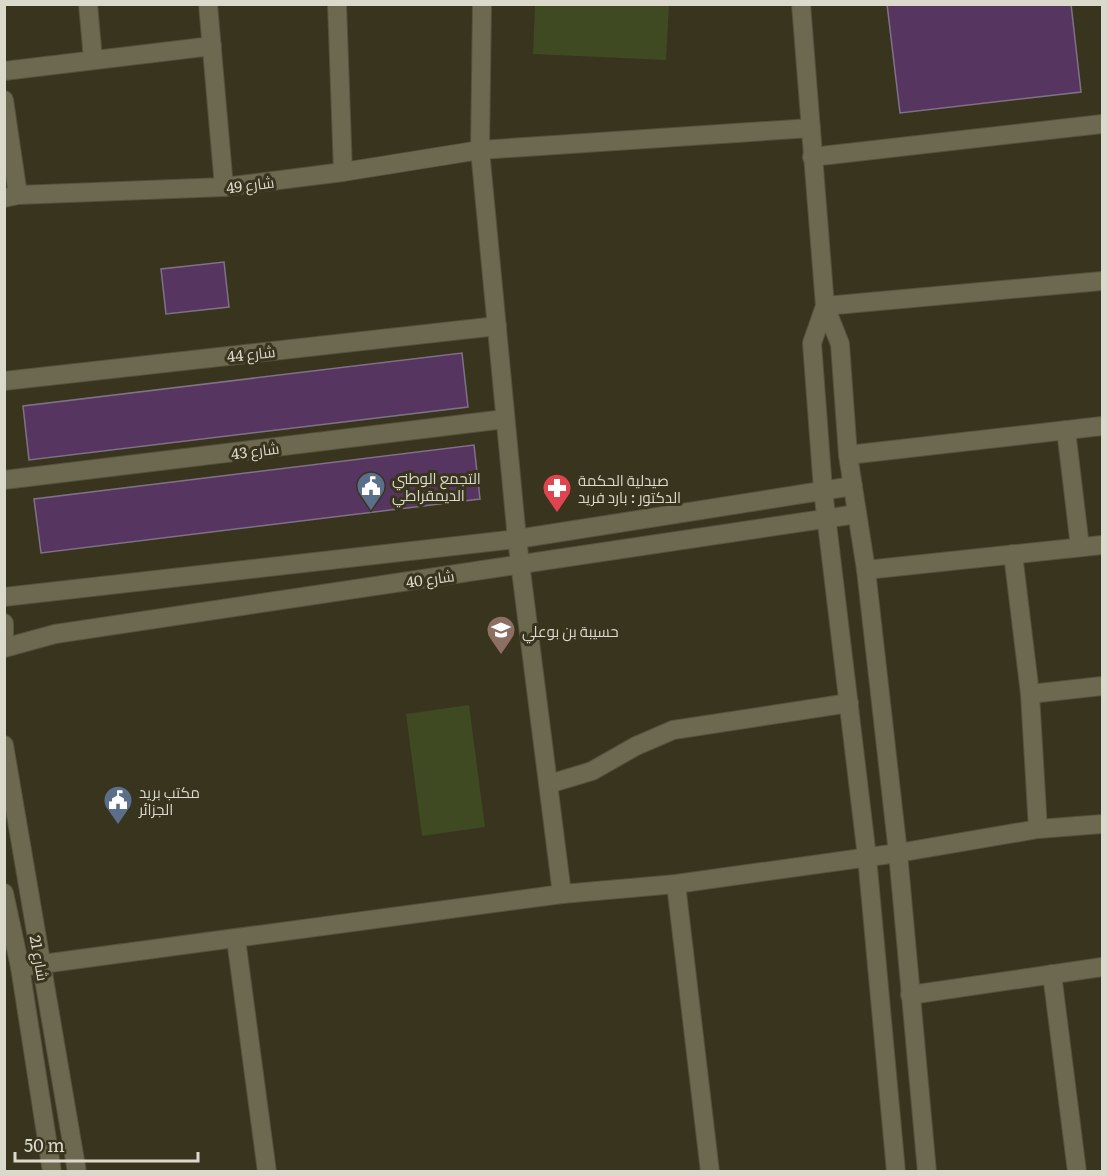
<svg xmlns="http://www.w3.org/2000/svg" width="1107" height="1176" font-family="Literata,Cairo,serif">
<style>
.green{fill:#3f4922}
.building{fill:#563661;stroke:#817186;stroke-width:1.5}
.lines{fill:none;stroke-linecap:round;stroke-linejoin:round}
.minor-casing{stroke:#54513d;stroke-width:20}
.minor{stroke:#6d6950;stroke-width:18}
.labels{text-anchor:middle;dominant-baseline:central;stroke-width:6;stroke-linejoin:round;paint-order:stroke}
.street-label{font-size:15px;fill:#dbd9cb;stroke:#38341e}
.poi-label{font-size:15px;fill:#dbd9cb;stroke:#38341e;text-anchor:start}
</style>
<rect width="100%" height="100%" fill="#38341e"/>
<g class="green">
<path d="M535,5H669L666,60L533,54Z"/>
<path d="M469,705L485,827L422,836L406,714Z"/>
</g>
<g class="building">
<path d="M887,4H1071L1081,92L900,113Z"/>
<path d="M224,262L229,307L166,314L161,269Z"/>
<path d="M462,353L468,407L29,460L23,406Z"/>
<path d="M474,445L480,499L41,553L34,499Z"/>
</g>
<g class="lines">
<g class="minor-casing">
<g id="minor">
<path d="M88,4L93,59"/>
<path d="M208,4L224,187"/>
<path d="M337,4L343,172"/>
<path d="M482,4L480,150L517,539L562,894"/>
<path d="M801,4L825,306L1102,281"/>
<path d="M4,71L212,46"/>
<path d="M4,100L18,195"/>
<path d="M812,157L1102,124"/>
<path d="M4,198L18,195L224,187L343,172L480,150L811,128"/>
<path d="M4,381L497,326"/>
<path d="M1066,430L1080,547"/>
<path d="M848,455L1102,426"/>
<path d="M4,480L505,419"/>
<path d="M1013,554L1030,694L1038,829"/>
<path d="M866,570L1102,545"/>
<path d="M4,597L517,539L853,486"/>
<path d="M4,623V636"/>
<path d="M4,648L55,634L857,514"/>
<path d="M1030,694L1102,686"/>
<path d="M4,745L77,1172"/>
<path d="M549,784L592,771L636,746L673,730L849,703"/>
<path d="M676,884L710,1172"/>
<path d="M4,893L20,967L52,1172"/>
<path d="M236,939L267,1172"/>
<path d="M20,967L562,894L676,884L898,853L1038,829L1102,824"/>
<path d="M1052,974L1077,1172"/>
<path d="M910,995L1102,967"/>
<path d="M896,1172L867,857L823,490L812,343L825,306L840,344L848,455L866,570L898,853L927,1172"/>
</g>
</g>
<use href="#minor" class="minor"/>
</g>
<defs>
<g id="civic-pin" transform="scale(1.5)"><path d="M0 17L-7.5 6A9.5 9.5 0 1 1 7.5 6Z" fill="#5c6f8a" stroke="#38341e"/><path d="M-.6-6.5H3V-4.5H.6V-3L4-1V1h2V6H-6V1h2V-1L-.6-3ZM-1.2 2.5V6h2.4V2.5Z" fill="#fff"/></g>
<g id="pharmacy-pin" transform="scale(1.5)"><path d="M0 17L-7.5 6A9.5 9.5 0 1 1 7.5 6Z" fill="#e0444e" stroke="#38341e"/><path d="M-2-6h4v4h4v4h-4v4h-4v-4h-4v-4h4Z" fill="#fff"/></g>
<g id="school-pin" transform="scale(1.5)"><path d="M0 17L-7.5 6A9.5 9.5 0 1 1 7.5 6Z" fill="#8d6e63" stroke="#38341e"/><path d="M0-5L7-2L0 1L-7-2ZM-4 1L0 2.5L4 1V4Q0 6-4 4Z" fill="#fff"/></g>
</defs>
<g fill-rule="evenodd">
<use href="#civic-pin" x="371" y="486"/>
<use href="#pharmacy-pin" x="557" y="488"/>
<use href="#school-pin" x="501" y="630"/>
<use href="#civic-pin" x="118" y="800"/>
</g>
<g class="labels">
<g class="street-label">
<text transform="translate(250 184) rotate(-7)">شارع 49</text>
<text transform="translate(251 353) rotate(-6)">شارع 44</text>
<text transform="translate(255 450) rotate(-7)">شارع 43</text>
<text transform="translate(430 578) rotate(-8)">شارع 40</text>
<text transform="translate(40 958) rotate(80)">شارع 21</text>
</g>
<g class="poi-label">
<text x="392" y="477">التجمع الوطني<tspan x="392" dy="17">الديمقراطي</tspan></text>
<text x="578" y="479">صيدلية الحكمة<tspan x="578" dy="17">الدكتور : بارد فريد</tspan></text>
<text x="522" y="630">حسيبة بن بوعلي</text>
<text x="139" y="791">مكتب بريد<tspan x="139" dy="17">الجزائر</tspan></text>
</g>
</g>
<rect width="1107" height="1176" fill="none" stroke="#dbd9cb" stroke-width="12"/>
<path d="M15 1152v9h183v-9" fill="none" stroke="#dbd9cb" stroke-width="3"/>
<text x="24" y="1152" font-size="18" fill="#dbd9cb" stroke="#38341e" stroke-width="4.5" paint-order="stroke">50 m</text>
</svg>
